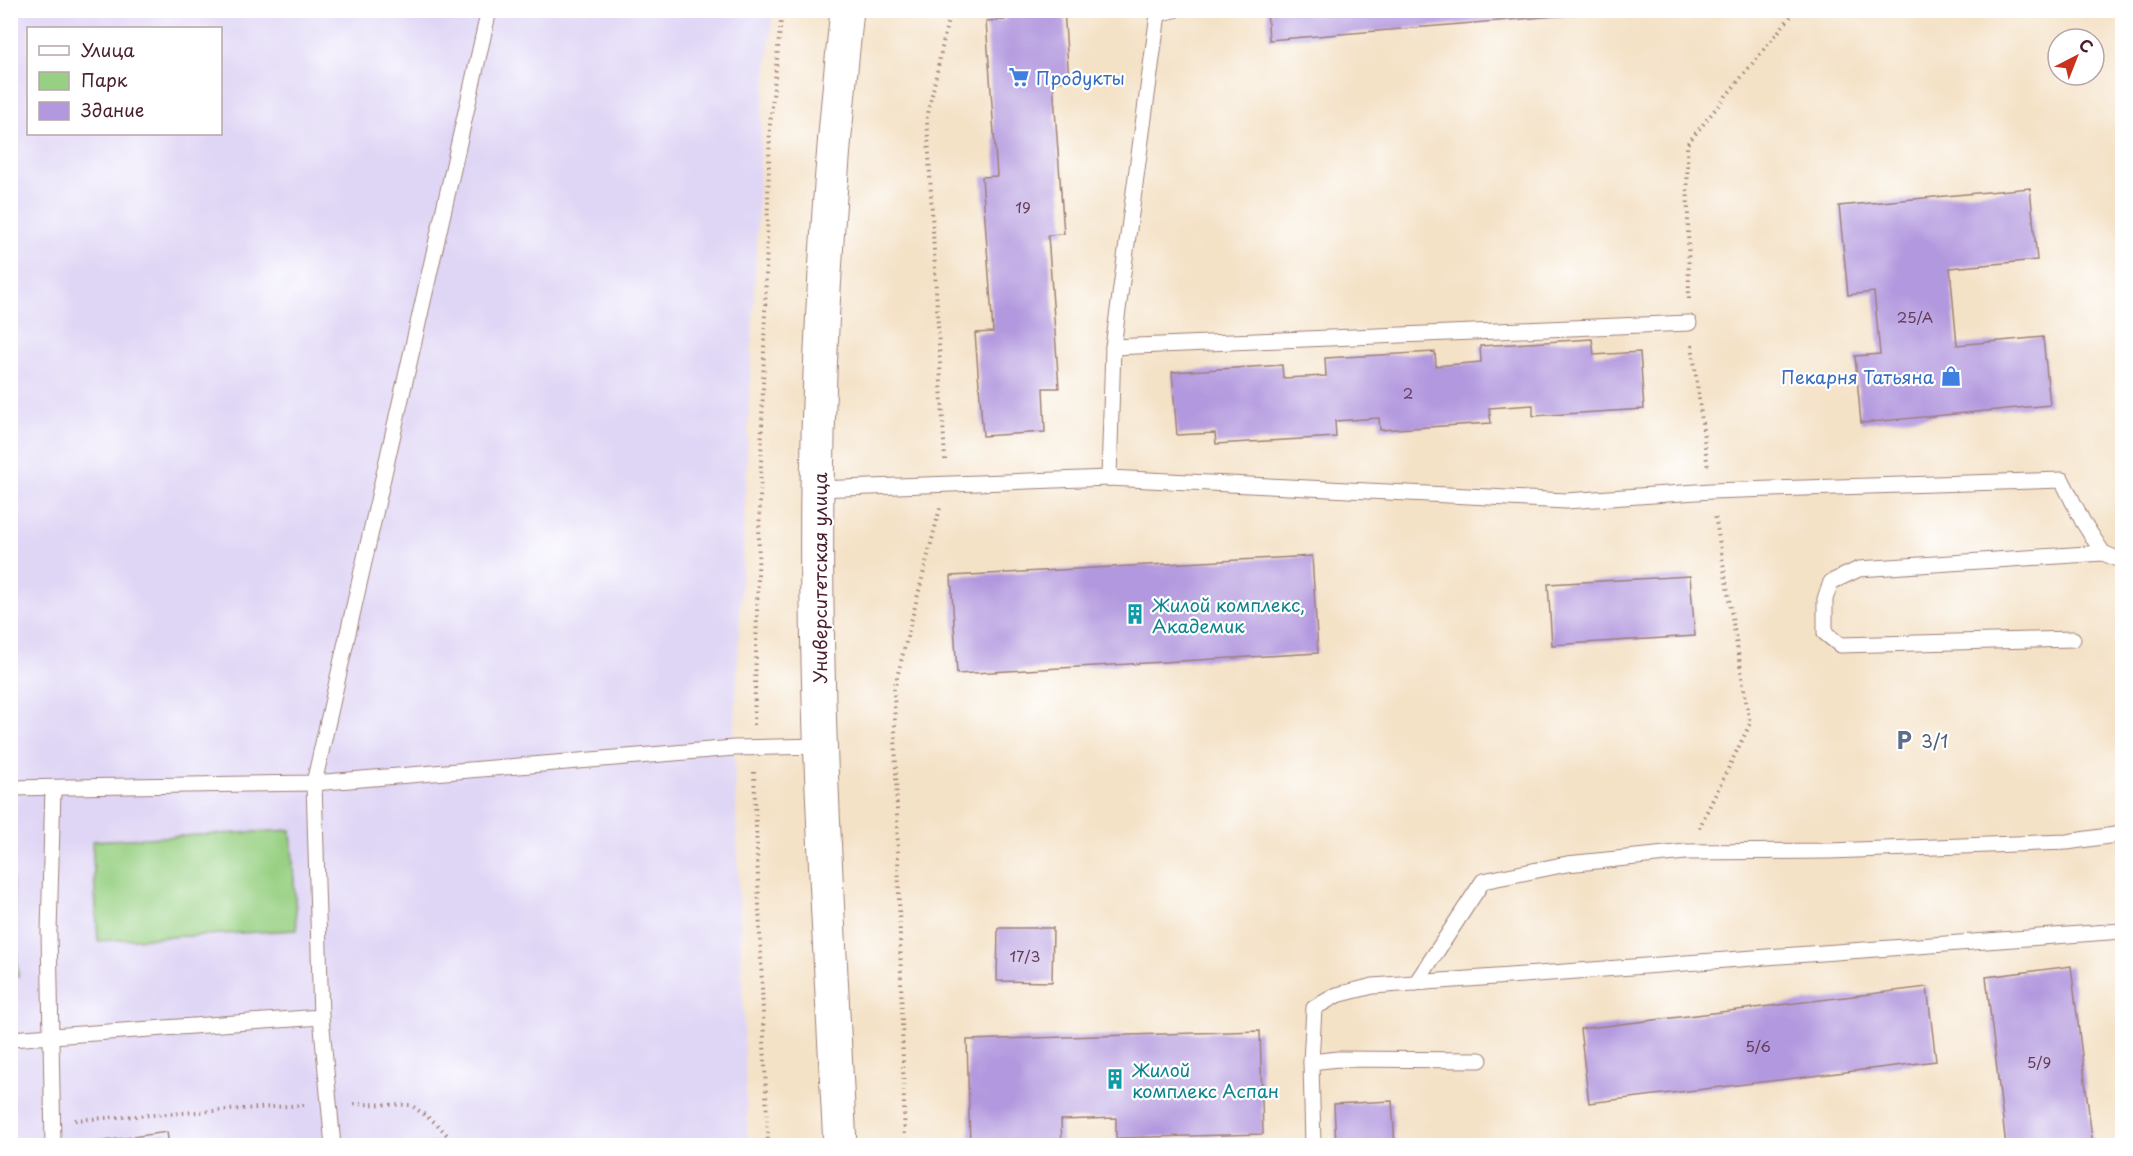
<svg xmlns="http://www.w3.org/2000/svg" width="2133" height="1156" font-family="'Playpen Sans',sans-serif">
<style>
.built{fill:#dfd5f5;fill-rule:evenodd}
.green{fill:#98d083;stroke:#717857;stroke-width:1.5}
.building{fill:#b298de}
.lines{fill:none;stroke-linecap:round;stroke-linejoin:round}
.lane-casing{stroke:#9f8079;stroke-width:17}
.secondary-casing{stroke:#9f8079;stroke-width:35}
.path{stroke:#9f8079;stroke-width:4;stroke-dasharray:1.5 4.5;stroke-linecap:butt}
.lane{stroke:#fff;stroke-width:15}
.secondary{stroke:#fff;stroke-width:33}
.labels{text-anchor:middle;dominant-baseline:central;stroke-width:4.5;stroke-linejoin:round;paint-order:stroke}
.number-label{font-size:15px;fill:#643d58}
.shop-label{font-size:18px;fill:#366cbe;stroke:#fff;text-anchor:start}
.street-label{font-size:18px;fill:#4a1f2b;stroke:#fff}
.culture-label{font-size:18px;fill:#0d838f;stroke:#fff;text-anchor:start}
.service-label{font-size:18px;fill:#4e5e75;stroke:#fff;text-anchor:start}
</style>
<rect width="100%" height="100%" fill="#fff"/>
<filter id="ink" filterUnits="userSpaceOnUse"><feTurbulence type="fractalNoise" baseFrequency=".0167" numOctaves="2"/><feDisplacementMap in="SourceGraphic" scale="12" xChannelSelector="R" yChannelSelector="G"/><feConvolveMatrix kernelMatrix="1 2 1 2 8 2 1 2 1" color-interpolation-filters="sRGB"/></filter>
<filter id="wash" filterUnits="userSpaceOnUse"><feTurbulence type="fractalNoise" baseFrequency=".008" numOctaves="4" result="noise"/><feDisplacementMap in="SourceGraphic" scale="24" xChannelSelector="R" yChannelSelector="G"/><feGaussianBlur stdDeviation="1.35" result="paint"/><feColorMatrix in="noise" values="0 0 0 0 0 0 0 0 0 0 0 0 0 0 0 0 0 1.4 0 .05"/><feComposite in="paint" operator="in"/></filter>
<g filter="url(#wash)">
<rect width="100%" height="100%" fill="#f4e2c7"/>
<path class="built" d="M10,11H773L762,118L734,748L748,1145H11ZM28,28H220V134H28Z"/>
<g class="green">
<path d="M291,830L297,930L98,941L92,841Z"/>
<path d="M12,877L18,977H11L10,878Z"/>
</g>
<g id="blocks">
<g class="building">
<path d="M1004,10H1064L1069,81L1053,82L1064,234L1048,235L1059,388H1043L1045,432L983,436L975,333L993,332L982,177L997,176L986,21L1005,20Z"/>
<path d="M1267,10H1604V12L1269,40Z"/>
<path d="M2030,188L2037,260L1950,268L1957,345L2043,337L2050,405L1861,423L1855,356L1880,354L1874,292L1848,295L1839,206Z"/>
<path d="M1592,339L1594,355L1640,352L1644,409L1533,416V405L1489,408L1491,423L1380,430L1379,418L1335,421L1336,437L1216,444L1215,433L1177,435L1172,372L1282,365L1283,378L1326,376L1325,358L1435,352L1436,366L1481,362L1480,346Z"/>
<path d="M1312,556L1318,653L957,674L951,576Z"/>
<path d="M1690,576L1695,636L1552,645L1548,584Z"/>
<path d="M998,928H1053L1052,982L997,981Z"/>
<path d="M2071,966L2093,1146H2006L1986,977Z"/>
<path d="M1927,987L1936,1061L1589,1103L1580,1029Z"/>
<path d="M1260,1031L1263,1134L1116,1138V1118L1061,1120L1062,1146H970L967,1040Z"/>
<path d="M1392,1101L1395,1146H1336L1334,1104Z"/>
<path d="M167,1132L169,1146H90L89,1143Z"/>
<path d="M443,1141V1146H423V1144Z"/>
</g>
</g>
</g>
<g filter="url(#ink)">
<use href="#blocks" fill-opacity="0" stroke="#9f8079" stroke-width="1.5"/>
<g class="lines">
<g class="lane-casing">
<g id="lane">
<path d="M1113,347L1689,323"/>
<path d="M1109,478L1113,347L1158,14L1174,10"/>
<path d="M817,489L1109,478L1566,501L1711,491L2062,480L2083,522L2103,553L2122,561"/>
<path d="M2073,639L1840,645L1825,633V599L1831,582L1859,569L2103,553"/>
<path d="M10,788L314,783L734,748L820,746"/>
<path d="M1416,983L1483,881L1567,864L1686,852L1830,851L2067,842L2122,834"/>
<path d="M321,1017L333,1146"/>
<path d="M10,1039L321,1017L314,783L489,10"/>
<path d="M1311,1062L1314,1008L1337,995L1373,986L2122,931"/>
<path d="M53,1146L49,932L53,788"/>
<path d="M1313,1146L1311,1062L1338,1059L1480,1060"/>
</g>
</g>
<g class="secondary-casing">
<path id="secondary" d="M840,1146C829,927 814,708 817,489C819,329 830,169 847,10"/>
</g>
<g class="path">
<path d="M1689,299L1687,144L1796,10"/>
<path d="M1692,345L1708,469"/>
<path d="M945,460L927,118L950,10"/>
<path d="M754,725L770,125L782,10"/>
<path d="M754,772L768,1146"/>
<path d="M1699,828L1750,724L1715,515"/>
<path d="M354,1104L411,1105L437,1124L457,1146"/>
<path d="M75,1120L304,1105"/>
<path d="M905,1146L894,689L940,508"/>
</g>
<use href="#lane" class="lane"/>
<use href="#secondary" class="secondary"/>
</g>
</g>
<defs>
<g id="supermarket-bare" transform="scale(1.62)"><path d="M-6-5.5h2.5l.6 2H6L4.5 2H-2.5L-4.4-4H-6ZM-1.5 3.2a1.3 1.3 0 1 0 .1 0ZM3 3.2a1.3 1.3 0 1 0 .1 0Z" fill="#3f7fe0" stroke="#fff" stroke-width="2.5" paint-order="stroke"/></g>
<g id="shop-bare" transform="scale(1.62)"><path d="M-5-2.5h2.3a2.7 3.5 0 0 1 5.4 0H5L5.5 6h-11ZM-1.5-2.5h3a1.5 2.3 0 0 0-3 0Z" fill="#3f7fe0" stroke="#fff" stroke-width="2.5" paint-order="stroke"/></g>
<g id="building-bare" transform="scale(1.62)"><path d="M-4-6H4V6H1V3H-1V6H-4ZM-2.5-4.3h1.7v1.8h-1.7ZM.8-4.3h1.7v1.8H.8ZM-2.5-1h1.7V.8h-1.7ZM.8-1h1.7V.8H.8Z" fill="#0f9aa8" stroke="#fff" stroke-width="2.5" paint-order="stroke"/></g>
<g id="parking-bare" transform="scale(1.62)"><path d="M-3.5-5.5H1a3.5 3.5 0 0 1 0 7H-1V5.5H-3.5ZM-1-3.4V-.6H.8a1.4 1.4 0 0 0 0-2.8Z" fill="#5c6f8a" stroke="#fff" stroke-width="2.5" paint-order="stroke"/></g>
</defs>
<g fill-rule="evenodd">
<use href="#supermarket-bare" x="1019" y="77"/>
<use href="#shop-bare" x="1951" y="376"/>
<use href="#building-bare" x="1135" y="614"/>
<use href="#parking-bare" x="1904" y="740"/>
<use href="#building-bare" x="1115" y="1079"/>
</g>
<g class="labels">
<g class="number-label">
<text x="1023" y="206">19</text>
<text x="1915" y="316">25/А</text>
<text x="1408" y="392">2</text>
<text x="1025" y="955">17/3</text>
<text x="1758" y="1045">5/6</text>
<text x="2039" y="1061">5/9</text>
</g>
<g class="shop-label">
<text x="1036" y="77">Продукты</text>
<text x="1934" y="376" text-anchor="end">Пекарня Татьяна</text>
</g>
<g class="street-label">
<text transform="translate(819 578) rotate(-90)">Университетская улица</text>
</g>
<g class="culture-label">
<text x="1152" y="604">Жилой комплекс,<tspan x="1152" dy="21">Академик</tspan></text>
<text x="1132" y="1069">Жилой<tspan x="1132" dy="21">комплекс Аспан</tspan></text>
</g>
<g class="service-label">
<text x="1921" y="740">3/1</text>
</g>
</g>
<rect width="2133" height="1156" fill="none" stroke="#fff" stroke-width="36"/>
<rect x="27" y="27" width="195" height="108" fill="#ffffff" stroke="#b7a5aa" stroke-width="1.5"/>
<rect x="39" y="46" width="30" height="9" fill="#ffffff" stroke="#b7a5aa" stroke-width="1.5"/>
<text x="81" y="57" font-size="18" fill="#4a1f2b">Улица</text>
<rect x="39" y="72" width="30" height="18" fill="#98d083" stroke="#b7a5aa" stroke-width="1.5"/>
<text x="81" y="87" font-size="18" fill="#4a1f2b">Парк</text>
<rect x="39" y="102" width="30" height="18" fill="#b298de" stroke="#b7a5aa" stroke-width="1.5"/>
<text x="81" y="117" font-size="18" fill="#4a1f2b">Здание</text>
<g transform="translate(2076 57) rotate(42)"><circle r="28" fill="#ffffff" stroke="#b7a5aa" stroke-width="1.5"/>
<path d="M0-4.5L10 22L0 15L-10 22Z" fill="#c8321e"/>
<text y="-9" font-size="16" font-weight="bold" text-anchor="middle" fill="#4a1f2b">С</text>
</g>
</svg>
